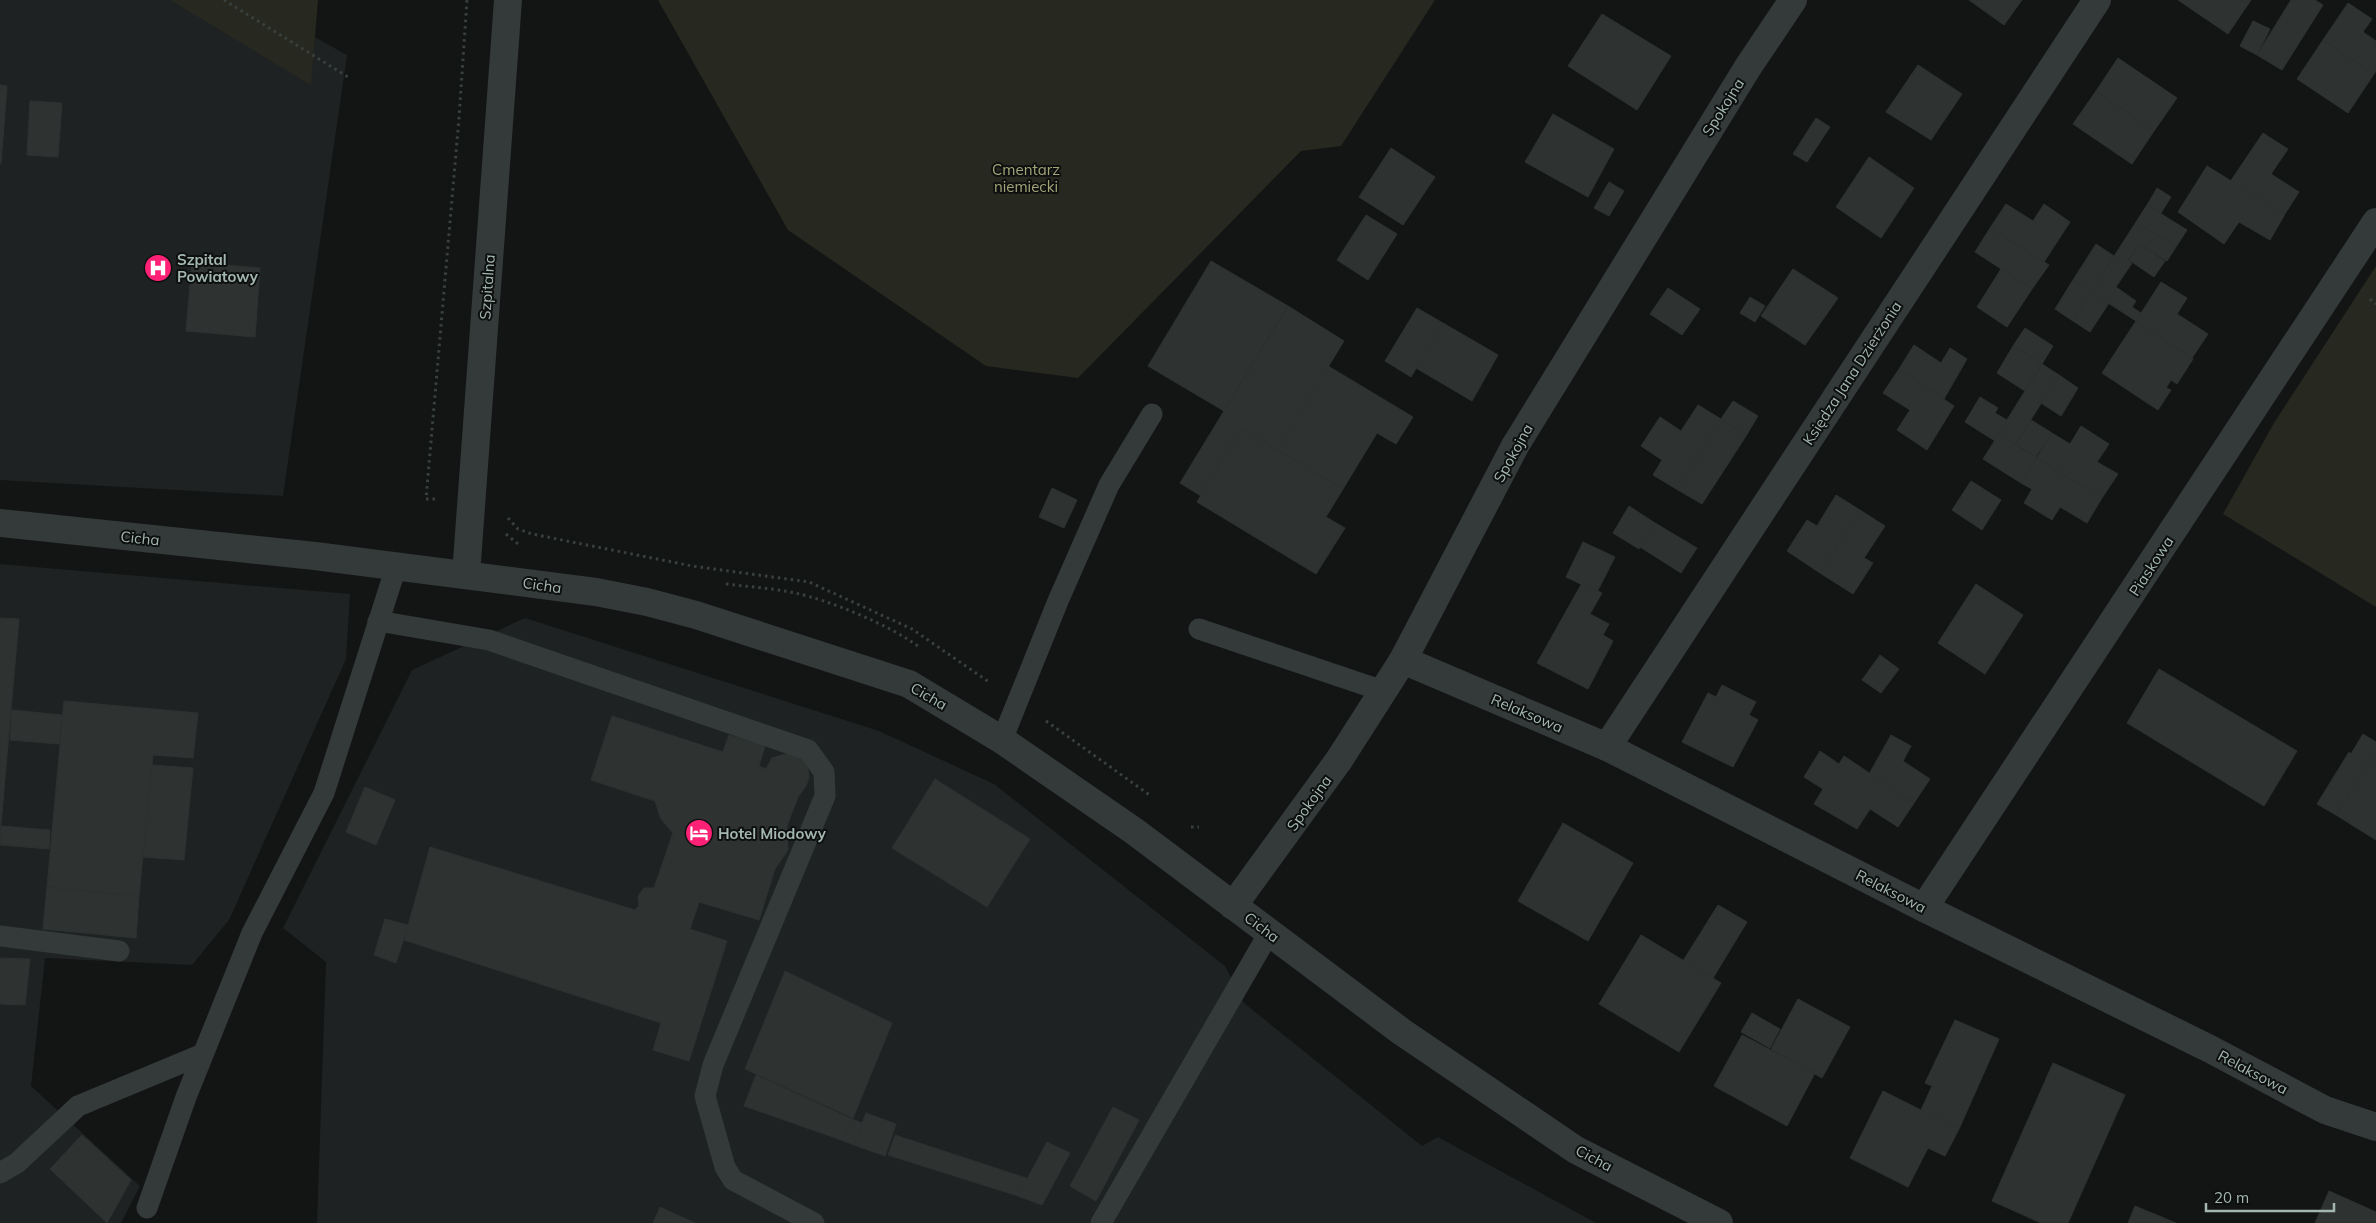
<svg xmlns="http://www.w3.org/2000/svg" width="2376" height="1223" font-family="Mulish,sans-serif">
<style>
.built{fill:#1f2222}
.green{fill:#27281f}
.building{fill:#2e3231;stroke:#2d3131}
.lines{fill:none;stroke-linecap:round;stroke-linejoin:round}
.path{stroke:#39413f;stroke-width:3;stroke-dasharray:2.5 4;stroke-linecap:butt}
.service{stroke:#333a39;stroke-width:21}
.minor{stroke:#333a39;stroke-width:28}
.tertiary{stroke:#333a39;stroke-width:28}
.labels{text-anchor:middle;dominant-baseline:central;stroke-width:4;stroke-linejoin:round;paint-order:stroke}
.street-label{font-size:15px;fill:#a3b7b0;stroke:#0e1010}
.park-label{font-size:15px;fill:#a3a478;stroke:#0e1010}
.poi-label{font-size:15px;font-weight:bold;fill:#a3b7b0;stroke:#0e1010;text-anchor:start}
</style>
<rect width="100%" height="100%" fill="#131515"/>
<g class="built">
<path d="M0,0H248L347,55L283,496L0,480Z"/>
<path d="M0,564L350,594L346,659L229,920L192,965L45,958L31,1086L140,1186L121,1223H0Z"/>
<path d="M525,618L879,731L994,784L1225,966L1244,1003L1422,1146L1438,1137L1596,1223H317L326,962L283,928L412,670Z"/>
</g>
<g class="green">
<path d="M170,0H318L311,85Z"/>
<path d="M658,0H1435L1341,146L1301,151L1078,378L986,366L788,230Z"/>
<path d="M2376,266V607L2223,514L2274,423Z"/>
</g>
<g class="building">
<path d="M1969,0H2022L2004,25Z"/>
<path d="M2178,0H2251L2228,34Z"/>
<path d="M2291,0H2315L2323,5L2282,70L2257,55Z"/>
<path d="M2348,3L2372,19L2363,32L2376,41V71L2374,74L2323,40Z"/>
<path d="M1602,14L1671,56L1637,110L1568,66Z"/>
<path d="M2253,21L2270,29L2257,55L2240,46Z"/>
<path d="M2323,40L2374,74L2348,113L2297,79Z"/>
<path d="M2118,58L2177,98L2154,131L2096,91Z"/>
<path d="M1918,65L1962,94L1931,140L1886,112Z"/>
<path d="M0,85L7,86L1,164H0Z"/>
<path d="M2096,91L2154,131L2132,164L2073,124Z"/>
<path d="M30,101L62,103L58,157L27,155Z"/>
<path d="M1553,114L1614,149L1588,197L1525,162Z"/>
<path d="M1816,118L1830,127L1807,162L1793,154Z"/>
<path d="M2263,133L2288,149L2271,174L2299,192L2285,214L2230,182Z"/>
<path d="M1391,148L1435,177L1403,225L1359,197Z"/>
<path d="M1869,157L1914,188L1881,238L1836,207Z"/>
<path d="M2207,166L2285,214L2270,240L2239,222L2224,244L2178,212Z"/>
<path d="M1609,182L1624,191L1609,216L1594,208Z"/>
<path d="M2157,188L2171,197L2161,213L2147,205Z"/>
<path d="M2006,204L2033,221L2044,204L2070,222L2044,262L1990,228Z"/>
<path d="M2147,205L2187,230L2176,247L2136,222Z"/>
<path d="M1366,215L1397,234L1368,280L1337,260Z"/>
<path d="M2136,222L2176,247L2167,261L2140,244L2128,260L2132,263L2116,287L2136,301L2132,307L2141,313L2136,321L2091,292Z"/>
<path d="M1990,228L2049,265L2032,289L1975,252Z"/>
<path d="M2096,244L2114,256L2091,292L2073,280Z"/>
<path d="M2140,244L2165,261L2154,277L2129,260Z"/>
<path d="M1211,261L1288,306L1224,411L1148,366Z"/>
<path d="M192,262L260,268L255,337L186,331Z"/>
<path d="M1793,269L1838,298L1805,345L1761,316Z"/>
<path d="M2001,269L2032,289L2007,327L1977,307Z"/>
<path d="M2073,280L2091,292L2073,321L2055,309Z"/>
<path d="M2161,282L2187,298L2177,314L2208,334L2192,358L2136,321Z"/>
<path d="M1668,288L1700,309L1682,335L1650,314Z"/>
<path d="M2091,292L2109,303L2090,332L2073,321Z"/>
<path d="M1750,297L1765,306L1755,322L1740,313Z"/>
<path d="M1288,306L1344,341L1277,451L1241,429L1201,496L1180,483Z"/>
<path d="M1417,308L1443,323L1411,377L1385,361Z"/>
<path d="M2136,321L2193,359L2177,384L2171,380L2166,388L2171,390L2158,410L2102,373Z"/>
<path d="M1443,323L1498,355L1472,401L1416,368Z"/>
<path d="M2025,328L2053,346L2042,364L2013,346Z"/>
<path d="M1914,345L1941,363L1950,348L1967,359L1944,399L1899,369Z"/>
<path d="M2013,346L2042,364L2025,391L1997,373Z"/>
<path d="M2042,364L2059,375L2015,445L1998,434Z"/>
<path d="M1328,366L1413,417L1396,444L1377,433L1343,489L1277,451Z"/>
<path d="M1899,369L1954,406L1927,450L1897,430L1910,410L1883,393Z"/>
<path d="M2059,375L2078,388L2061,416L2041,403Z"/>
<path d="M1980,397L1998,408L1995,413L2007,420L1995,441L1965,422Z"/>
<path d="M1733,401L1758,416L1746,436L1721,419Z"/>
<path d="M1698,405L1721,419L1678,490L1653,475L1662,460L1641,446L1660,417L1681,431Z"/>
<path d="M1721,419L1746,436L1702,504L1678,490Z"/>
<path d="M2031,420L2052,433L2036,457L2016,444Z"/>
<path d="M2081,426L2109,444L2097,462L2118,474L2102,498L2037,458L2052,433L2070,444Z"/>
<path d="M1241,429L1343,489L1326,517L1345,528L1316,574L1197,502Z"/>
<path d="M1999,434L2037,458L2021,483L1983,459Z"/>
<path d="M2037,458L2102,498L2087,523L2060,507L2052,520L2024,503L2032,489L2021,483Z"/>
<path d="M1971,481L2001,500L1982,530L1952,510Z"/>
<path d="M1052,488L1077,500L1064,528L1039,517Z"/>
<path d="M1836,495L1860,510L1820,573L1787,551L1807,520L1817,526Z"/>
<path d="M1629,506L1655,523L1639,549L1613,533Z"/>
<path d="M1860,510L1885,526L1864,558L1873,563L1853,594L1820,573Z"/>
<path d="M1655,523L1697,548L1681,573L1640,547Z"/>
<path d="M1583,542L1615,557L1597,592L1566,577Z"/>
<path d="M1582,583L1602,593L1590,614L1609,624L1603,635L1613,641L1588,689L1537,663Z"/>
<path d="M1976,584L2023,615L1985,674L1938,643Z"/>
<path d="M0,618L19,619L0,836Z"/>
<path d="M1880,655L1899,669L1881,693L1862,680Z"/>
<path d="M2159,669L2297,751L2264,806L2127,723Z"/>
<path d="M1722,685L1756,702L1749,715L1758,720L1733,767L1682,742L1708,693L1716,697Z"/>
<path d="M64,701L198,713L193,758L153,755L139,896L47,887Z"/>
<path d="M12,710L62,715L59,744L10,740Z"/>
<path d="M612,716L723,752L729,735L765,746L759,766L766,769L772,758L789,753L805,761L808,769L809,778L806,786L798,797L787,826L788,850L775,869L759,920L699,902L690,929L727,941L689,1061L653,1050L661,1023L404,940L430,847L635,910L639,906L638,896L644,888H654L673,833L661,819L655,801L591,780Z"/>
<path d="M2363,734L2376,742V758L2371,766L2368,764L2336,815L2317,804L2349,752L2351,754Z"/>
<path d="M1891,735L1911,746L1903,761L1930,779L1914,803L1869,774Z"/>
<path d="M1820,751L1839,764L1844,756L1914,803L1898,827L1870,809L1857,829L1814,804L1823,789L1804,777Z"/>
<path d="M2376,758V840L2336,815L2368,764L2371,766Z"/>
<path d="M152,765L193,768L184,860L143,857Z"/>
<path d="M935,779L1030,839L987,907L892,848Z"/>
<path d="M365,787L395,800L376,845L346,832Z"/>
<path d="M1563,823L1633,863L1588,941L1518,901Z"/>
<path d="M1,826L50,830L49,849L0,845Z"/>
<path d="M47,887L139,896L136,938L43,929Z"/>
<path d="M1718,905L1747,922L1713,978L1683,961Z"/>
<path d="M385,919L408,925L396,963L374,955Z"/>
<path d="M1641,935L1721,983L1679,1052L1599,1004Z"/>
<path d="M0,958L30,959L25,1005L0,1004Z"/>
<path d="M785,971L892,1023L853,1118L745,1069Z"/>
<path d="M1798,999L1850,1027L1822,1078L1771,1049Z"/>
<path d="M1752,1013L1780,1029L1770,1048L1741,1032Z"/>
<path d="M1955,1020L1999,1039L1959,1129L1921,1110L1932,1086L1925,1083Z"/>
<path d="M1742,1035L1815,1073L1787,1126L1714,1086Z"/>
<path d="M2053,1063L2125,1095L2068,1223H2041L1992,1201Z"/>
<path d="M756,1075L852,1119L844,1141L744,1106Z"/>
<path d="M1883,1091L1959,1129L1945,1156L1928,1148L1908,1187L1850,1158Z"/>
<path d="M1113,1107L1139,1120L1096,1201L1070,1186Z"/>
<path d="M866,1113L896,1124L885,1156L854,1145Z"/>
<path d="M852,1119L862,1123L854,1145L844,1141Z"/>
<path d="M82,1135L131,1180L107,1223L50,1169Z"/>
<path d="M895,1135L1029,1179L1018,1196L888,1155Z"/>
<path d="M1047,1142L1070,1153L1042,1205L1018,1196Z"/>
<path d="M2329,1191L2376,1212V1223H2315Z"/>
<path d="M2135,1206L2176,1223H2128Z"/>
<path d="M660,1207L695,1223H653Z"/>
</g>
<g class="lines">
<g class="path">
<path d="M224,0L348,77"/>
<path d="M2370,299L2376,304"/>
<path d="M435,499H426L459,118L467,0"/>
<path d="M508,518L518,529L532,534L692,566L809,582L912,629L989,682"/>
<path d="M506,534L518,544"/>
<path d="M726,584C749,587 772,588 795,593C829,600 892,626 919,647"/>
<path d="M1046,721L1151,796"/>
<path d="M1191,827H1199"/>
</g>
<g class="service">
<path d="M378,621L489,640L808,750L824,772L825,796L713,1065L705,1096L725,1167L733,1180L814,1223"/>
<path d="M1199,629L1383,691"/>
<path d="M1002,740L1058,601L1109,485L1152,414"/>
<path d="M0,936L119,951"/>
<path d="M0,1173L17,1163L78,1106L203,1054"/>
<path d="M147,1208L186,1097L252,933L324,793L396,567"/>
<path d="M1101,1223L1269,933"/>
</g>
<g class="minor">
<path d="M466,575L508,0"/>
<path d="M1403,660L1607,747L1924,908L2210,1049L2325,1110L2376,1127"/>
<path d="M1607,747L2097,0"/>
<path d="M1233,906L1339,760L1403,660L1515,446L1748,67L1793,0"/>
<path d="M1924,908L2376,222"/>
</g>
<path class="tertiary" d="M0,523L315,556L596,592L647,602L696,615L909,684L1002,740L1134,831L1402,1032L1576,1150L1719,1223"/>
</g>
<defs>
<g id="hospital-disc" transform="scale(1.4375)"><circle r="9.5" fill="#ff2175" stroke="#0e1010"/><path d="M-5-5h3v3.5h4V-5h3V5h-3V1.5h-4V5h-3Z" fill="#fff"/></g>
<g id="hotel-disc" transform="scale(1.4375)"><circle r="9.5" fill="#ff2175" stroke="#0e1010"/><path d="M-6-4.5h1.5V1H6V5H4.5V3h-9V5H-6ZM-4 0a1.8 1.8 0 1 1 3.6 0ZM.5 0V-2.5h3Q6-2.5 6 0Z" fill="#fff"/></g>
</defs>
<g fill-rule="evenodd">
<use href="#hospital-disc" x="158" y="268"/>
<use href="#hotel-disc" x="699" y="833"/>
</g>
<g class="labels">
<g class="street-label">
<text transform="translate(1723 107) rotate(-58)">Spokojna</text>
<text transform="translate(487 287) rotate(-86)">Szpitalna</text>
<text transform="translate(1852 373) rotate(-57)">Księdza Jana Dzierżonia</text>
<text transform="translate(1513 453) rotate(-61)">Spokojna</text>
<text transform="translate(140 538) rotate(6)">Cicha</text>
<text transform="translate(2151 566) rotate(-57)">Piaskowa</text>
<text transform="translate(542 585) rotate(8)">Cicha</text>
<text transform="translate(929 696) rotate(30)">Cicha</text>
<text transform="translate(1527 713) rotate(23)">Relaksowa</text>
<text transform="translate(1309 803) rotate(-54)">Spokojna</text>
<text transform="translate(1891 891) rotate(27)">Relaksowa</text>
<text transform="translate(1262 927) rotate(37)">Cicha</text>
<text transform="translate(2253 1072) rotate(28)">Relaksowa</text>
<text transform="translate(1594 1158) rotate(28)">Cicha</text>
</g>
<g class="park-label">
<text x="1026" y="169">Cmentarz<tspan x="1026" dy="17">niemiecki</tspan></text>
</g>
<g class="poi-label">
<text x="177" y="259">Szpital<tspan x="177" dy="17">Powiatowy</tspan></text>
<text x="718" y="833">Hotel Miodowy</text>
</g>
</g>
<path d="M2206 1203v8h128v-8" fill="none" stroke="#a3b7b0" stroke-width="2.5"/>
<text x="2214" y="1203" font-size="15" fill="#a3b7b0" stroke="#0e1010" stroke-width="4" paint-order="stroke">20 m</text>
</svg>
